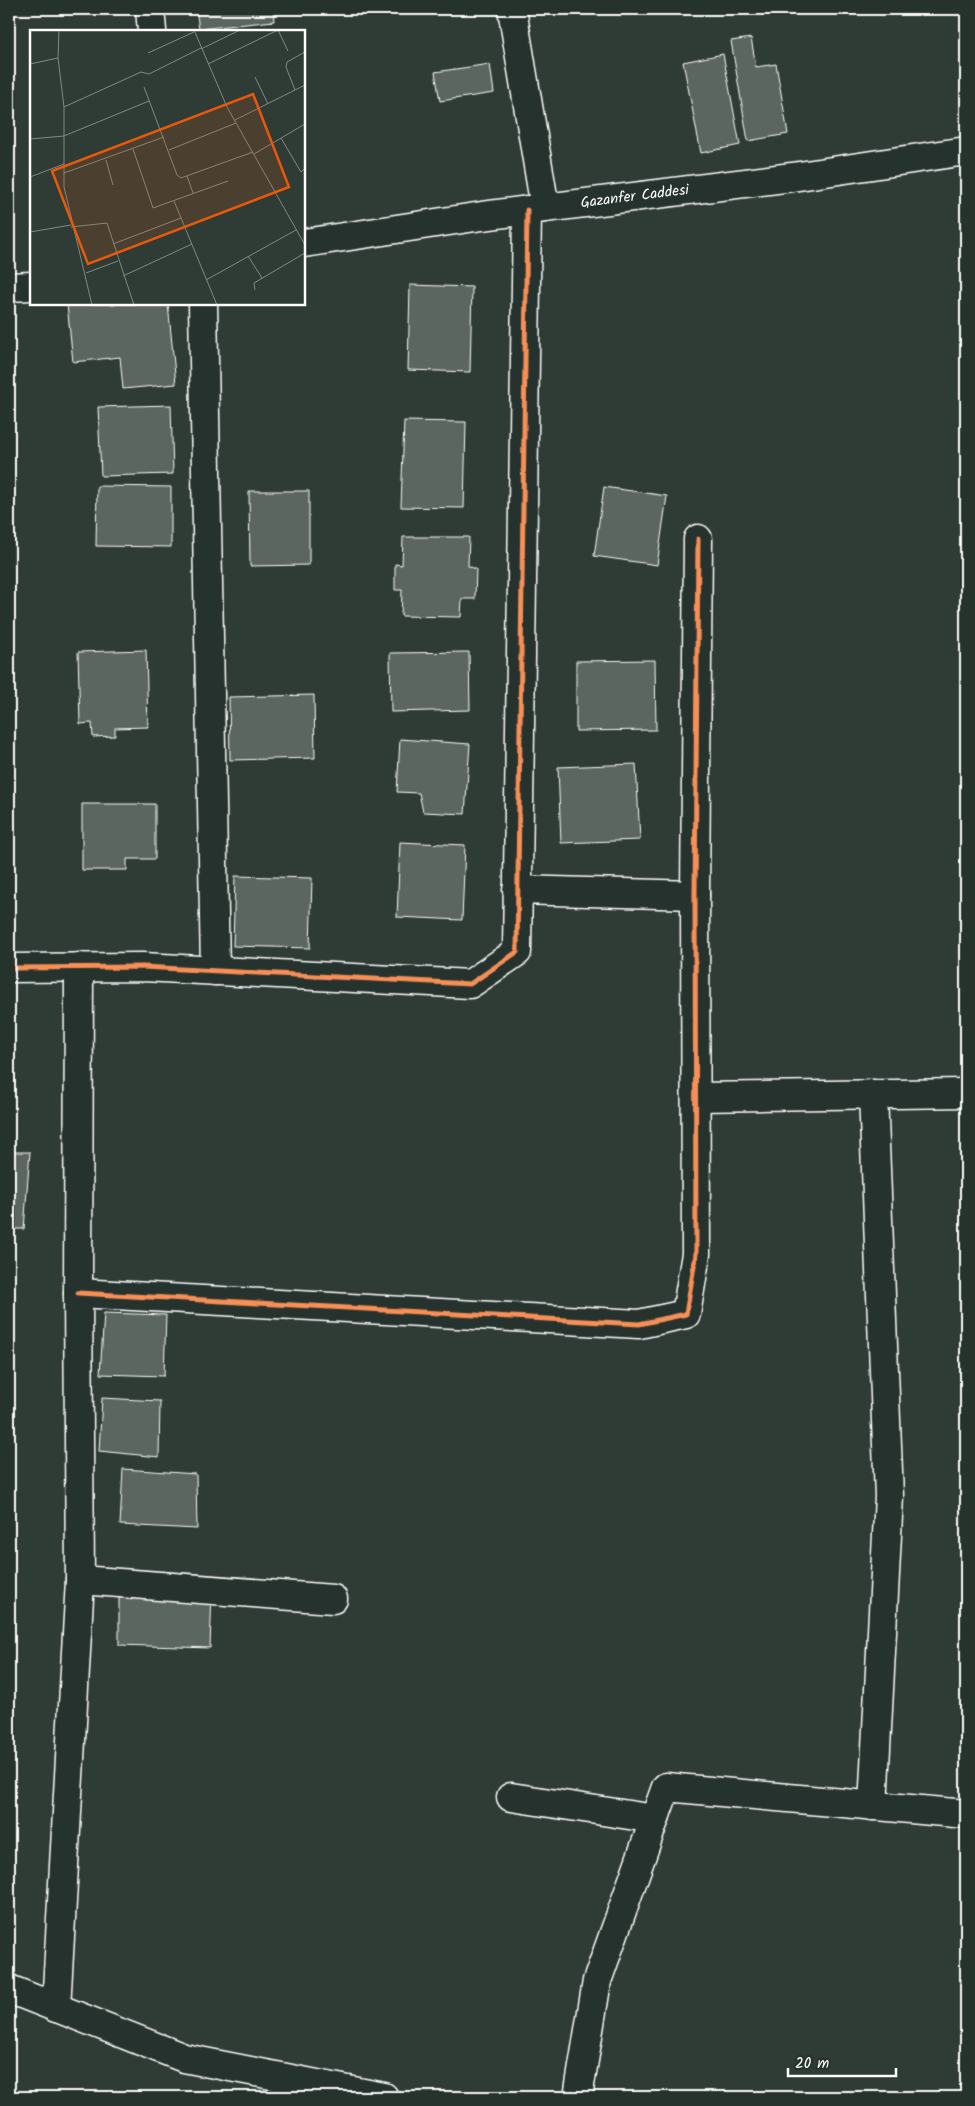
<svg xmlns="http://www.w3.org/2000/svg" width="975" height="2106" font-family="Kalam,sans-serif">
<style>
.building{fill:#5b6661;stroke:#fff}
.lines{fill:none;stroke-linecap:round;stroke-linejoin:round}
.minor-casing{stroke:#fff;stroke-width:31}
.minor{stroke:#26332d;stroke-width:28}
.cycleway-casing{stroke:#26332d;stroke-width:8}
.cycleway{stroke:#f78f57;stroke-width:5}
.labels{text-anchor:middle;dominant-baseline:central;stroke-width:4.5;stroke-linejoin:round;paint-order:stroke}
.street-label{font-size:15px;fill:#fff;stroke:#26332d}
.inset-road{fill:none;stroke:#828986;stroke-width:1}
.view{fill:#e8590c;fill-opacity:0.15;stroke:#e8590c;stroke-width:2.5}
.inset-edge{fill:none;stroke:#fff;stroke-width:2.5}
</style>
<rect width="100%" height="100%" fill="#2f3b35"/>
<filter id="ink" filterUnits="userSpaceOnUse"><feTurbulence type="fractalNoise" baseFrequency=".02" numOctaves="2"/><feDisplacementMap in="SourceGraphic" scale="10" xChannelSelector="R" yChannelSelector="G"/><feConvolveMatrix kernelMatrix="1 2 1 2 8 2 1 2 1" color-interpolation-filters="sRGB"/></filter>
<g filter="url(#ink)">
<g class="building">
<path d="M196,9H273L274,21L199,29Z"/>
<path d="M751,38L756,67L776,64L788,134L748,141L731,41Z"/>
<path d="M723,54L740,145L701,153L683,62Z"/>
<path d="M490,64L494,93L440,101L435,72Z"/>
<path d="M410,285L472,287L470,372L408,370Z"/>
<path d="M67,304H168L176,384L123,389L120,357L73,362Z"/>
<path d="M171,405L173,474L101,476L98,407Z"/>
<path d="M404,421L466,422L464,508L401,507Z"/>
<path d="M97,486L171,487V547L96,546Z"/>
<path d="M604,487L667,496L657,565L594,556Z"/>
<path d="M249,491H309V565L250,566Z"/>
<path d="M403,537H469L468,566L476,569L475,599H462L461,617L401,616L402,590H395V564L402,565Z"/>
<path d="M146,650L148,727L115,728V736L93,737L92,723L80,724L78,652Z"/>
<path d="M469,652L470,710L391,712L390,653Z"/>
<path d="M655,660L656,730L576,731V661Z"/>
<path d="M314,695L315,758L230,760L229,697Z"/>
<path d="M400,739L470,744L465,814L423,812L419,793L397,792Z"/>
<path d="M636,764L640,840L561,843L558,767Z"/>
<path d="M82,804H155V859H127V870H82Z"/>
<path d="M400,842L465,845L462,920L397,917Z"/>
<path d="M235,876L312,878L310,948L233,946Z"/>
<path d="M9,1152H30L24,1229H9Z"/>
<path d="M104,1313L166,1315L164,1376L100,1374Z"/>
<path d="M102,1398L160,1401L159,1457L99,1451Z"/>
<path d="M123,1469L196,1474L197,1529L120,1525Z"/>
<path d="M119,1590L212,1592L210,1648L119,1645Z"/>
</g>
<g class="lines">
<g class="minor-casing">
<g id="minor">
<path d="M150,9L152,31"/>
<path d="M512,9L545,208"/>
<path id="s1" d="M304,243L482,216L792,177L966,151"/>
<path d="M9,287L31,286"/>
<path d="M203,304L215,971"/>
<path d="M517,890L695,895"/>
<path d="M9,968L143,967L470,984L517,952L527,210"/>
<path d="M873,1094L889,1496L873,1806"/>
<path d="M696,1097L966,1093"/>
<path d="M78,1293L639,1324L686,1314L696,1254L695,895L698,539"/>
<path d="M80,1580L333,1599"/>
<path d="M511,1797L655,1819"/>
<path d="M9,1989L184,2058L384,2097"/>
<path d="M56,2008L80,1580L78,1293L79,967"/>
<path d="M578,2097L597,1981L666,1787L966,1814"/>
</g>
</g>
<use href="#minor" class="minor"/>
<g class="cycleway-casing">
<g id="cycleway">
<path d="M9,968L143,967L470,984L517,952L527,210"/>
<path d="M78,1293L639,1324L686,1314L696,1254L695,895L698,539"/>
</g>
</g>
<use href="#cycleway" class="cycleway"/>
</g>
</g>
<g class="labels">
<g class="street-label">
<text stroke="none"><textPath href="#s1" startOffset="334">Gazanfer Caddesi</textPath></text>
</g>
</g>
<g transform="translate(30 30)">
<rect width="275" height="275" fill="#2f3b35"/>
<path class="inset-road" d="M29,0L28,28L34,77V157L62,275M164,0L197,77L275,215M171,19L210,0M118,23L164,2M0,34L28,28M178,34L248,0L258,21M225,47L238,74M114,57L147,145L151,148L223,122M265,60L256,37L257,32L275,22M34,77L111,42L119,44L171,18M205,90L275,55M251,108L271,142L275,138M0,109L34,106L119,71M103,119L123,178L198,151M139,120L206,93M224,124L275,94M76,130L83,155M34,143L134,107M157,146L163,163M0,147L34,134M144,171L187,275M41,197L77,193L104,275M0,202L41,195M83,214L151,188M218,226L232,248M56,243L88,231M93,246L162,214M176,250L266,200M225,260L224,253L275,223"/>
<path class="view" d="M223,64L259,157L58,234L22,141Z"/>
<rect width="275" height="275" class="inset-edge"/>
</g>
<rect width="975" height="2106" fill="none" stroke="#26332d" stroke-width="30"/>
<rect x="15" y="15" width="945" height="2076" fill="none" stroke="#fff" stroke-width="2" filter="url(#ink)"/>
<path d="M788 2068v8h108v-8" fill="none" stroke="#ffffff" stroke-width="2.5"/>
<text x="795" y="2068" font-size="15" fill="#ffffff" stroke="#26332d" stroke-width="4" paint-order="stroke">20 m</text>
</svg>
